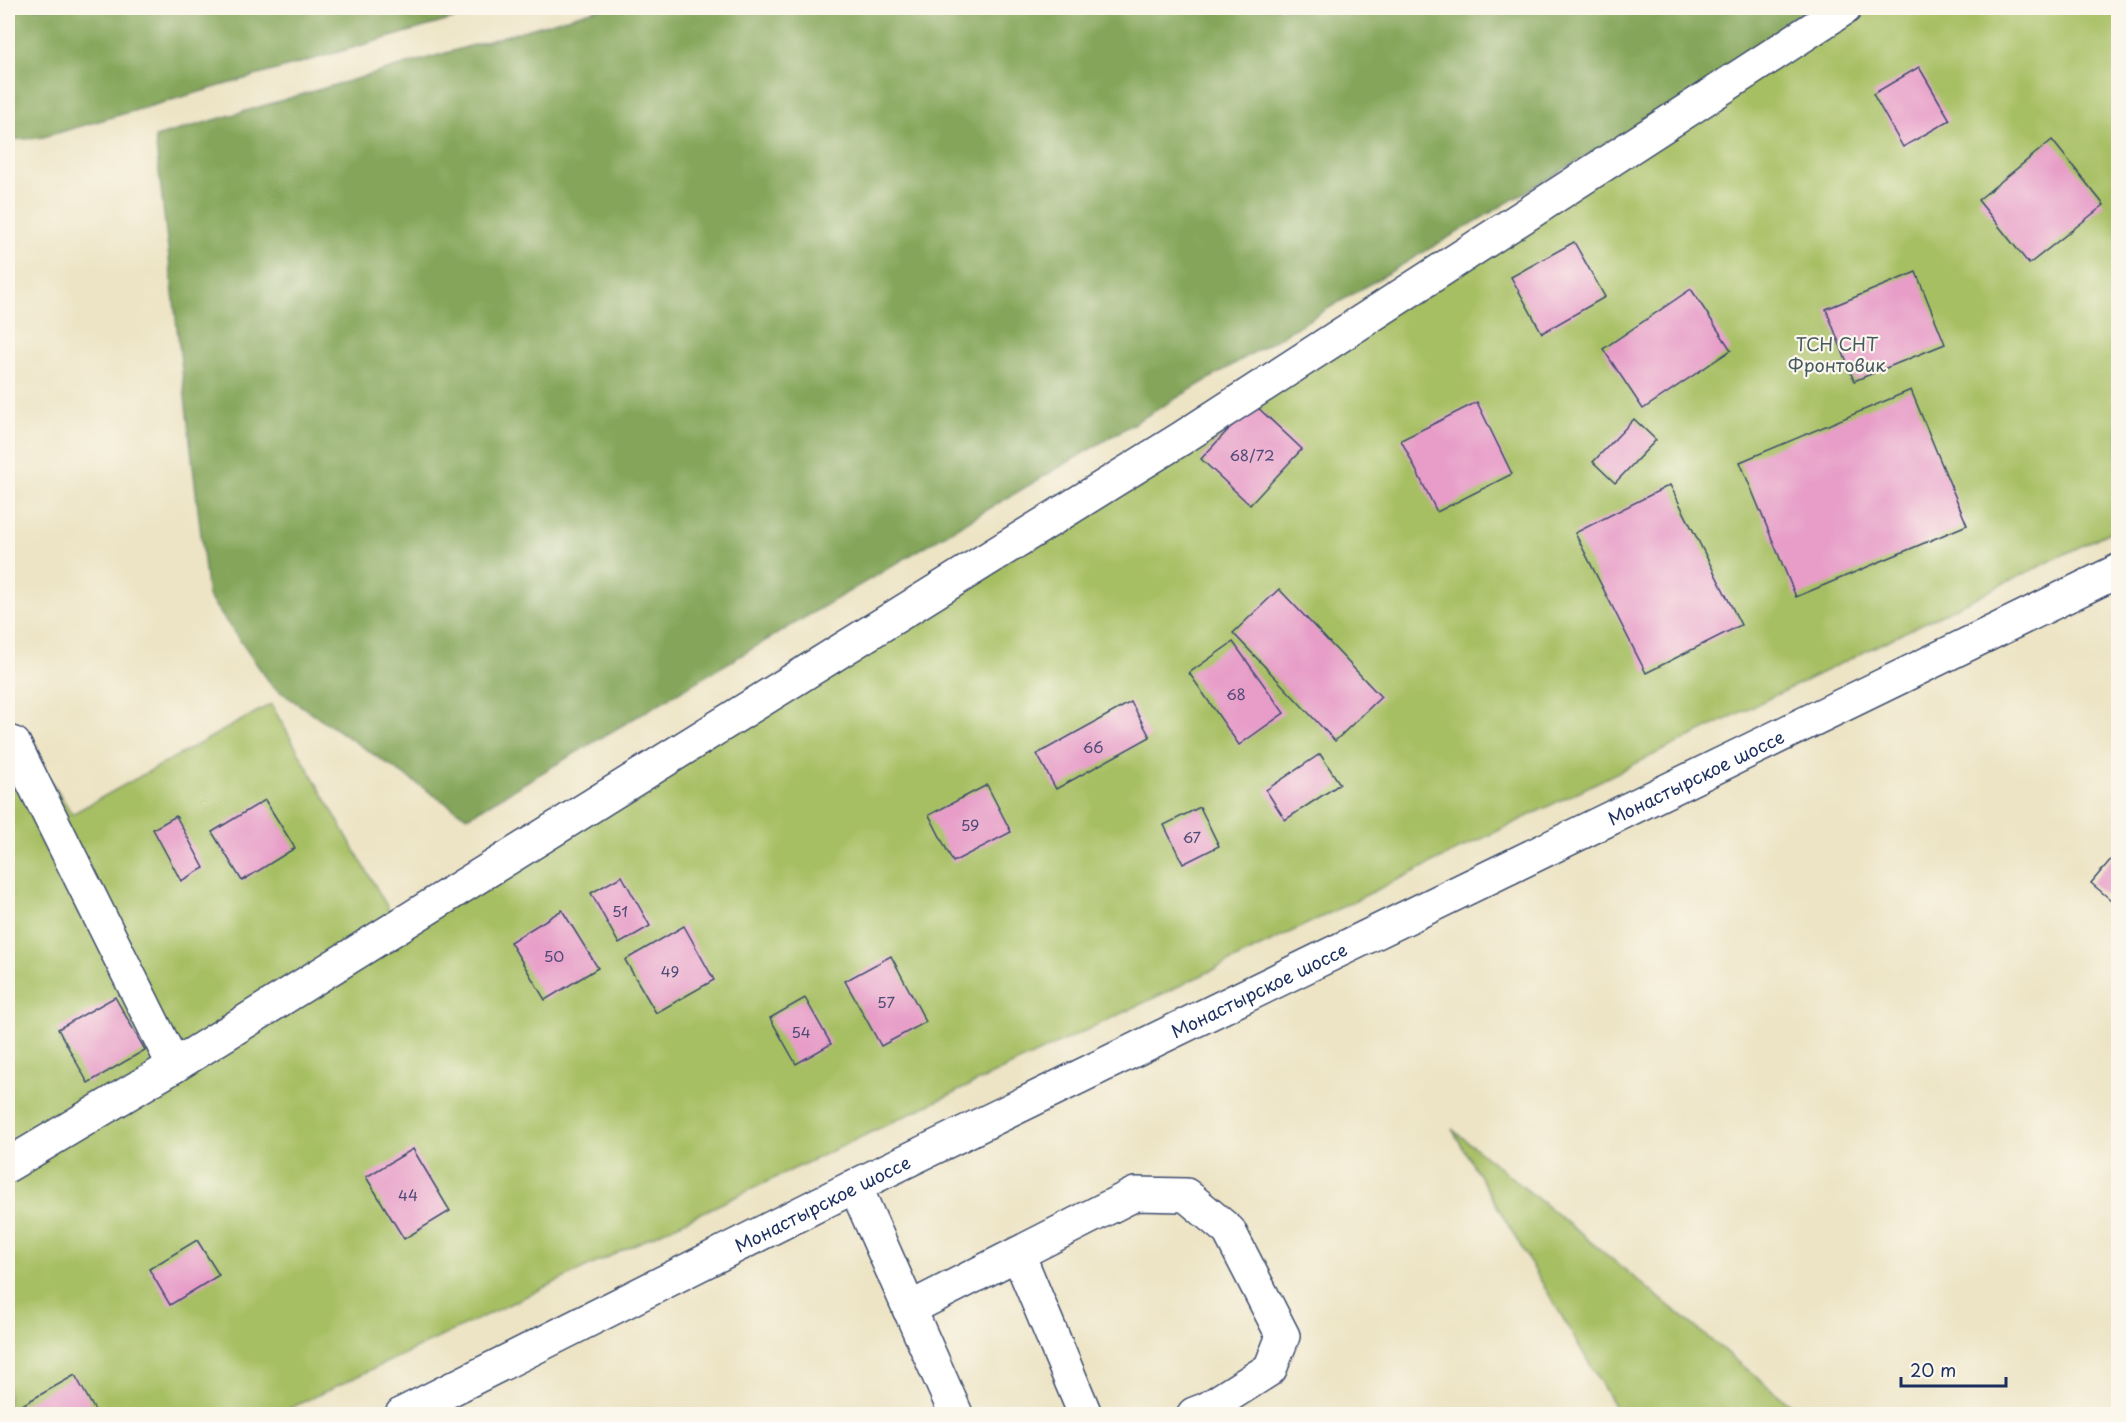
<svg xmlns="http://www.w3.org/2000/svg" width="2126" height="1422" font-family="'Playpen Sans',sans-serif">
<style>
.green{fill:#a7bf64;stroke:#617761;stroke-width:1.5}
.forest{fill:#85a65a;stroke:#506a5c;stroke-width:1.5}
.building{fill:#e79dc8}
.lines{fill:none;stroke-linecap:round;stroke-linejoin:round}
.minor-casing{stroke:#3a4a6d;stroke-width:36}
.major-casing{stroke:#3a4a6d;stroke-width:36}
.minor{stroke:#fff;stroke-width:33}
.major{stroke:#fff;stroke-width:33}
.labels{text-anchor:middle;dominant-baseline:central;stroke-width:4.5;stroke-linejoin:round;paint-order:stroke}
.number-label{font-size:15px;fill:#4e4a78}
.park-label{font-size:18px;fill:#455a60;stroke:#fbf7ec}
.street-label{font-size:18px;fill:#1b2f5e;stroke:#fbf7ec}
</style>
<rect width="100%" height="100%" fill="#fbf7ec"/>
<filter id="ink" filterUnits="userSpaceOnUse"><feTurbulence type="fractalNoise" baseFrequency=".0167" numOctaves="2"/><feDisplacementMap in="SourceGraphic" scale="12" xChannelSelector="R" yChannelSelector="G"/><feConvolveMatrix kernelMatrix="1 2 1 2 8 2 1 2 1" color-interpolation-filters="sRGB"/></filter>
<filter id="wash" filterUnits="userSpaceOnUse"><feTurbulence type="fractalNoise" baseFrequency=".008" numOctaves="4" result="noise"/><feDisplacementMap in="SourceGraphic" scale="24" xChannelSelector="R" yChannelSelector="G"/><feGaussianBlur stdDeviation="1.35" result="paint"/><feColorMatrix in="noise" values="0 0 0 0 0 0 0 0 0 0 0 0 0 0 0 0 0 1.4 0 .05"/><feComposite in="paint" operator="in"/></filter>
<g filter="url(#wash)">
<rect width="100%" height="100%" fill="#ede4c5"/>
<g class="green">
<path d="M1865,8H2118V528L1217,968L278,1414H8V715L72,814L271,704L392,915L1426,274Z"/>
<path d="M1452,1129L1802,1414H1619Z"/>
</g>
<g class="forest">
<path d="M8,8H491L40,138L8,140Z"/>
<path d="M602,8H1837L467,817L273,687L208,596L155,137Z"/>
</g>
<g id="blocks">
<g class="building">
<path d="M1919,67L1950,120L1903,147L1873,94Z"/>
<path d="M2052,140L2104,205L2029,264L1978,200Z"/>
<path d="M1574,242L1605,297L1542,333L1511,277Z"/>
<path d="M1916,272L1945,344L1854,381L1826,309Z"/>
<path d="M1691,289L1731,350L1643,409L1603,349Z"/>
<path d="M1911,390L1967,525L1796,597L1740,462Z"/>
<path d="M1477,402L1512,474L1437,512L1401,440Z"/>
<path d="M1253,403L1302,449L1250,505L1201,459Z"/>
<path d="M1634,419L1656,440L1615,483L1593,462Z"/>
<path d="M1670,485L1741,625L1646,673L1575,533Z"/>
<path d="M1279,589L1381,697L1335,741L1233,633Z"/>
<path d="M1233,642L1284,713L1239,745L1189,673Z"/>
<path d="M1131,702L1150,737L1056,789L1037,754Z"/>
<path d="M1320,754L1340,784L1285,820L1266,790Z"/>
<path d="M987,785L1011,832L953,862L929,815Z"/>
<path d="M265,800L295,848L242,881L212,832Z"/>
<path d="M1200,807L1219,846L1183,864L1164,825Z"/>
<path d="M176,816L204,868L181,881L153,829Z"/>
<path d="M2118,851V906L2091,883Z"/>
<path d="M622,876L650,926L619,944L591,893Z"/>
<path d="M562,910L598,968L545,1000L510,942Z"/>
<path d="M684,926L714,980L656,1013L625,960Z"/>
<path d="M891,956L926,1022L881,1046L845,981Z"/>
<path d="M115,997L145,1050L88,1083L58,1029Z"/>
<path d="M805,998L831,1044L796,1064L770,1018Z"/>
<path d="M413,1149L450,1211L404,1239L366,1177Z"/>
<path d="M197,1240L219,1275L170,1305L149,1269Z"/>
<path d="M75,1375L97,1414H8V1413Z"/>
</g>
</g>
</g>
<g filter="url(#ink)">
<use href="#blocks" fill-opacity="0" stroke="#3a4a6d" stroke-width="1.5"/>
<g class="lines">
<g class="minor-casing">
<g id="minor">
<path d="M8,742L14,744L174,1066"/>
<path d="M8,1165L174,1066L1182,438L1845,8"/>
<path d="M855,1186L956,1414"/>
<path d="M1018,1254L1085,1414"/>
<path d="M909,1309L1135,1194L1186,1195L1229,1231L1283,1336L1270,1369L1207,1409L1194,1414"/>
</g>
</g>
<g class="major-casing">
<g id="major">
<path id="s1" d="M402,1414L855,1186L2118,571"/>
</g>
</g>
<use href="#minor" class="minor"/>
<use href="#major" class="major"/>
</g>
</g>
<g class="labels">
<g class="number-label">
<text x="1252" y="454">68/72</text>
<text x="1236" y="693">68</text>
<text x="1093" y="746">66</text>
<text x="970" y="824">59</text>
<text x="1192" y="836">67</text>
<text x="620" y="910">51</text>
<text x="554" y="955">50</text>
<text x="670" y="970">49</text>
<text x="886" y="1001">57</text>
<text x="801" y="1031">54</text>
<text x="408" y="1194">44</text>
</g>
<g class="park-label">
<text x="1837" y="343">ТСН СНТ<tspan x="1837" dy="21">Фронтовик</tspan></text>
</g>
<g class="street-label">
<text stroke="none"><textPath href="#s1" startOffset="1442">Монастырское шоссе</textPath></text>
<text stroke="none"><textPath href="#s1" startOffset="956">Монастырское шоссе</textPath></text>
<text stroke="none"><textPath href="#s1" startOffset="470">Монастырское шоссе</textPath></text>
</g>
</g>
<rect width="2126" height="1422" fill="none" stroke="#fbf7ec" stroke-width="30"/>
<path d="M1901 1377v9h105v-9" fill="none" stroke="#1b2f5e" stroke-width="3"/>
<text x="1910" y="1377" font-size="18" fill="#1b2f5e" stroke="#fbf7ec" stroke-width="4.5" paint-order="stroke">20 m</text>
</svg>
